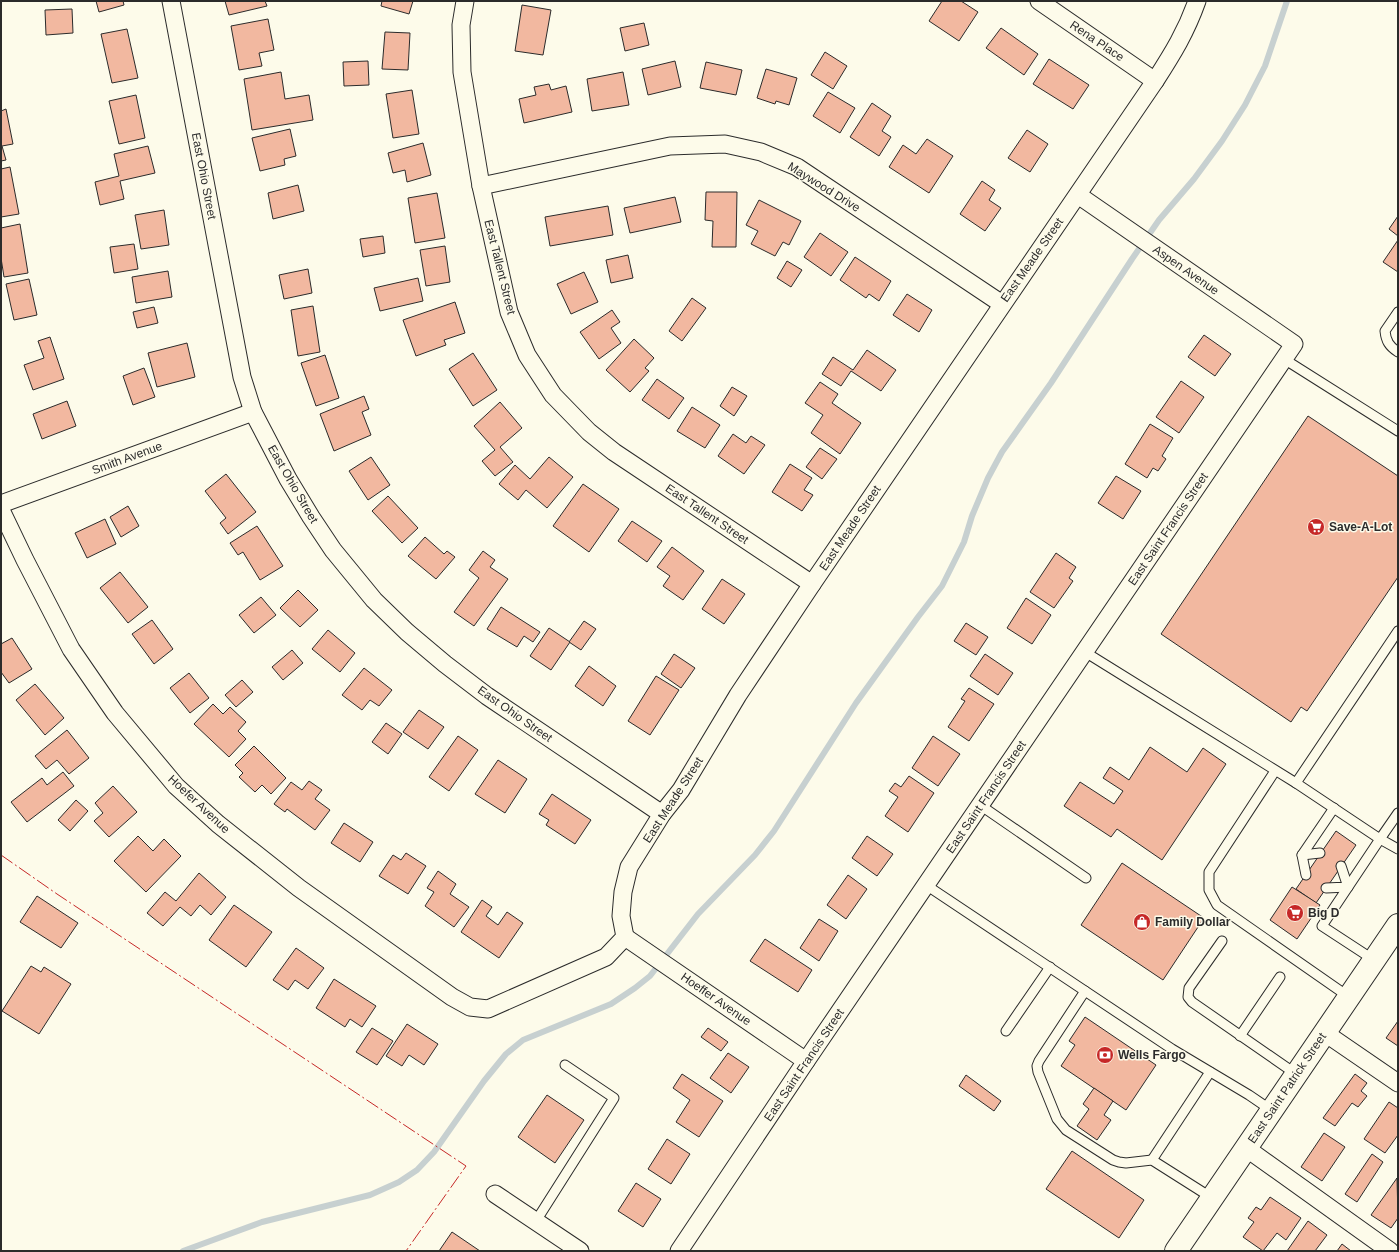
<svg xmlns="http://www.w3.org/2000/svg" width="1399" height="1252" font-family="Arial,sans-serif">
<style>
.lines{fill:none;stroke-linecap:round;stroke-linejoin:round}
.stream{stroke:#c7d0d0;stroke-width:6}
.building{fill:#f2b8a0;stroke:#2b2b2b}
.service-casing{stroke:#2b2b2b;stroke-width:11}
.minor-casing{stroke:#2b2b2b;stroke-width:19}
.secondary-casing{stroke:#2b2b2b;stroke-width:24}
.service{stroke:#fdfbea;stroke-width:9}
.minor{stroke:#fdfbea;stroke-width:17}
.secondary{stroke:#fdfbea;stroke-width:22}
.power{stroke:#c62828;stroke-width:1;stroke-dasharray:14 3 2 3;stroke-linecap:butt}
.labels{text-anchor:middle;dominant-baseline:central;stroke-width:3;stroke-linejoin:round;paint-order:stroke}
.street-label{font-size:12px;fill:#2b2b2b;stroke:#fdfbea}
.poi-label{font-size:12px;font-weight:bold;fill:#2b2b2b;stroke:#fdfbea;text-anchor:start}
</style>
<rect width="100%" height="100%" fill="#fdfbea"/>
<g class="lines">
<path class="stream" d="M183,1251L262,1222L370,1195L399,1182L417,1170L434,1152L484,1081L506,1054L523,1040L611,1004L635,988L650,976L698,914L755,855L774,831L856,703L918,617L942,586L964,542L972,516L988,478L1002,452L1051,383L1132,259L1159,220L1194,179L1222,141L1245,105L1265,66L1287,1"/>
</g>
<g class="building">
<path d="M96,1H123L124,5L99,12Z"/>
<path d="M225,1H265L267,6L229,15Z"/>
<path d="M382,1H413L409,14L381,6Z"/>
<path d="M942,1H961L978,12L959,41L929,21Z"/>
<path d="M522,5L551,10L543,55L515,51Z"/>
<path d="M72,9L73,33L46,35L45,10Z"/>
<path d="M268,19L274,50L259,53L262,66L239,70L231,26Z"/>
<path d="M644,23L649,45L625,51L620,28Z"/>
<path d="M1001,28L1038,54L1024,75L986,48Z"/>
<path d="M127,29L138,78L112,83L101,34Z"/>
<path d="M385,32L410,33L408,70L382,69Z"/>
<path d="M825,52L847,66L833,89L811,75Z"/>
<path d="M1049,59L1089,85L1073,109L1033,84Z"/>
<path d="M368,61L369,85L344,86L343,62Z"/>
<path d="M675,61L681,87L648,95L642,69Z"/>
<path d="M706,62L742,70L736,95L700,88Z"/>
<path d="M766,69L797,78L789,105L776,101L775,104L757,98Z"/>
<path d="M281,72L285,99L309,95L313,120L252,130L244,79Z"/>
<path d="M623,72L629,105L592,111L587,79Z"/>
<path d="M549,84L551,90L566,86L572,112L524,123L519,99L536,95L534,87Z"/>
<path d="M412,90L419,134L393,138L386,94Z"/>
<path d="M828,92L855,108L840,133L813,116Z"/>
<path d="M136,95L145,138L119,144L109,101Z"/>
<path d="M872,103L891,116L882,131L891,137L879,156L850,137Z"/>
<path d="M6,109L13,144L2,146L6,160L1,161V111Z"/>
<path d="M290,129L296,156L284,159L285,165L260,171L252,138Z"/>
<path d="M1027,130L1048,144L1030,172L1008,158Z"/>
<path d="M927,139L953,156L929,193L889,167L903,145L916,154Z"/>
<path d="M423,143L431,175L407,182L405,170L393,173L388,153Z"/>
<path d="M148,146L155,173L120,181L124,199L100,205L95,182L119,176L114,154Z"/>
<path d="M10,167L19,214L1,217V169Z"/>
<path d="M982,181L995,190L989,200L1001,208L985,231L960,214Z"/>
<path d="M298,185L304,211L273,219L268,193Z"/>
<path d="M706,192H737L736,247H712L713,221L705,220Z"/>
<path d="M437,193L445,238L415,243L408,198Z"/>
<path d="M675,197L681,222L630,233L624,208Z"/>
<path d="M759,200L801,221L789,245L783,242L775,256L751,244L758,231L746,225Z"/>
<path d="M608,206L613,235L550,246L545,217Z"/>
<path d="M164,210L169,245L141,249L135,215Z"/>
<path d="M1398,216V236L1389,229Z"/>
<path d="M20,224L28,273L4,277L1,258V228Z"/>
<path d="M820,233L848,252L831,276L804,257Z"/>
<path d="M383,236L385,253L363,257L360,239Z"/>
<path d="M1398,240V272L1383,262Z"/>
<path d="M134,244L138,269L114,273L110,247Z"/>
<path d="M445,246L450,282L426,286L420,250Z"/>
<path d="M628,255L633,278L611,283L606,260Z"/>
<path d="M855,257L891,281L879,301L869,294L866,298L840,280Z"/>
<path d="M787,261L802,270L791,287L777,278Z"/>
<path d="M308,269L312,293L284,299L279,275Z"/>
<path d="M168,271L172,297L136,303L132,277Z"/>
<path d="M584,272L598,302L571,314L557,284Z"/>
<path d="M418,278L423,301L380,311L374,288Z"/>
<path d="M29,279L37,315L14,320L6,284Z"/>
<path d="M907,294L932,310L919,332L893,315Z"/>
<path d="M692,298L706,308L682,341L669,331Z"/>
<path d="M455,302L465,333L444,340L446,345L416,356L403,320Z"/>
<path d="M313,306L320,352L298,356L291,310Z"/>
<path d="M154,307L158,323L137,328L133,312Z"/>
<path d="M612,310L620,322L611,328L621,343L599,359L580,332Z"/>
<path d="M1204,335L1231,354L1215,376L1188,357Z"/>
<path d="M50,337L64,379L33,390L24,365L44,358L38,341Z"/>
<path d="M634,339L654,358L645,368L649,371L630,392L606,370Z"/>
<path d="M187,343L195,377L157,387L148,353Z"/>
<path d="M867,350L896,370L881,391L851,371L841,386L822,374L833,357L853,370Z"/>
<path d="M473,353L497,390L473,406L449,369Z"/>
<path d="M325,355L339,398L316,406L301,363Z"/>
<path d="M144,368L155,397L133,405L123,376Z"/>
<path d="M657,379L684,398L669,419L642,400Z"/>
<path d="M1181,381L1204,397L1179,433L1156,417Z"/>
<path d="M820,382L838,394L832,403L861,423L840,454L811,433L823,415L805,403Z"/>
<path d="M732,387L747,396L734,416L720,406Z"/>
<path d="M364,396L369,409L362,412L371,435L334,451L320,414Z"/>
<path d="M67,401L76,426L42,439L33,414Z"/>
<path d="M500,402L522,428L500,447L513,462L495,476L482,461L495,450L474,426Z"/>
<path d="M692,407L720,425L705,448L677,431Z"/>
<path d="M1308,416L1398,476V577L1307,711L1301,707L1291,722L1161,634Z"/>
<path d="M1150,424L1173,438L1162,456L1166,459L1158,471L1153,468L1147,478L1125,464Z"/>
<path d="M733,434L746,443L751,436L765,445L744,474L718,456Z"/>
<path d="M820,448L837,459L822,479L806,467Z"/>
<path d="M371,457L390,485L368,500L349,471Z"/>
<path d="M549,457L573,477L547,508L526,490L518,500L499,484L515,465L530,479Z"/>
<path d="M790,464L812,478L804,490L813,495L802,511L772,492Z"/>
<path d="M226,474L256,512L228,534L220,523L226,518L205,491Z"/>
<path d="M1116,476L1141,491L1123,519L1098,503Z"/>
<path d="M583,484L619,509L589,552L553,526Z"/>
<path d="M388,496L418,528L402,543L372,511Z"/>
<path d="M128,506L139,526L121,537L110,517Z"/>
<path d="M105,519L116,544L87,558L75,533Z"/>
<path d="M632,521L662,541L647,562L618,541Z"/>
<path d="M257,526L283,566L260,580L243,552L238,555L230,543Z"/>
<path d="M425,537L444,554L447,551L455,557L436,579L408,556Z"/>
<path d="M672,547L704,571L683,600L663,586L670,576L657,567Z"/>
<path d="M483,551L495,560L490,567L508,579L474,626L454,612L479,578L469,570Z"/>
<path d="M1056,553L1076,567L1069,578L1073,581L1054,608L1030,592Z"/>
<path d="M120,572L148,607L128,623L100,588Z"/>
<path d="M722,579L745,594L724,624L702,609Z"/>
<path d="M298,590L318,610L300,627L280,608Z"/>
<path d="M261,597L276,615L254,633L239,615Z"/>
<path d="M1026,598L1051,615L1032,644L1007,628Z"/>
<path d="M501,607L540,632L533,642L524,636L517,647L487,629Z"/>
<path d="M152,620L173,649L154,664L132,634Z"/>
<path d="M584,621L596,629L581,650L569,642Z"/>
<path d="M966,623L988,637L976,655L954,641Z"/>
<path d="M549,628L570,642L551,670L530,656Z"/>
<path d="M328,630L355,653L340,672L312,649Z"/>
<path d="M12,638L32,669L9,683L1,672V644Z"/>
<path d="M292,650L303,663L283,680L272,667Z"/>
<path d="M674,654L695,668L681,688L661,674Z"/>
<path d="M985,654L1013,673L998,695L970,676Z"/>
<path d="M589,666L616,686L603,706L575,686Z"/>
<path d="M364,668L392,690L379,706L370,700L362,710L342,695Z"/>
<path d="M189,673L209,698L190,713L170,688Z"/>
<path d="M656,676L679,690L650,735L628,721Z"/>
<path d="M242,680L253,692L236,707L225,695Z"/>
<path d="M35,684L64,718L45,735L16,700Z"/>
<path d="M969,688L994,704L969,741L948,727L965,701L961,699Z"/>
<path d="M213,704L223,714L230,707L246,722L238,731L246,739L229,757L194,724Z"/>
<path d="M419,710L444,727L428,749L403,732Z"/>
<path d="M386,723L402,734L388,754L372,742Z"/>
<path d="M67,730L89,758L69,774L57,760L46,769L35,756Z"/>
<path d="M458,736L478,750L449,791L429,777Z"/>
<path d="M933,736L960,754L938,786L912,768Z"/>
<path d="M254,746L286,778L271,794L262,785L255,792L239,777L243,773L235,765Z"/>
<path d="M1150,747L1187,772L1203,748L1226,764L1162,860L1117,829L1111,837L1064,806L1080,782L1114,804L1123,791L1103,778L1110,767L1129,780Z"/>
<path d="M498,760L527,779L505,813L475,794Z"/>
<path d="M63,772L74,786L27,822L11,802L42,778L47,785Z"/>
<path d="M909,776L934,793L908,832L885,816L898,797L889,791L895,783L901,787Z"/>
<path d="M309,781L322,790L315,799L330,810L315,830L287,809L285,812L274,804L291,782L302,790Z"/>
<path d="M113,786L137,812L109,837L94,821L103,813L95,803Z"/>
<path d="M552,794L591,820L575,844L546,825L549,820L539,814Z"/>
<path d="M76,800L88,811L70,831L58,820Z"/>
<path d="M344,823L373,842L360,862L331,843Z"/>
<path d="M1336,831L1356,845L1316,903L1296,889Z"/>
<path d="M138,836L153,851L164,839L181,856L146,892L114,861Z"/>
<path d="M867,836L893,854L877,876L852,858Z"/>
<path d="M406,853L426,866L408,894L379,876L393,855L401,860Z"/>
<path d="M1122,863L1204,918L1163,980L1081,925Z"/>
<path d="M438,871L456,884L450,894L469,907L454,927L425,906L434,892L427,888Z"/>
<path d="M199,873L226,897L211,915L200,905L191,916L180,907L163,926L147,913L165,892L176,901Z"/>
<path d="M848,875L867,889L846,919L827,905Z"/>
<path d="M1292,887L1320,905L1297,939L1270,920Z"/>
<path d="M37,896L78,923L61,948L20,922Z"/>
<path d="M482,900L492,907L486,916L498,925L507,912L523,923L499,958L461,932Z"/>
<path d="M234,905L272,932L246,967L209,940Z"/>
<path d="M819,919L838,931L819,961L800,948Z"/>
<path d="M765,939L812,970L798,992L750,961Z"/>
<path d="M296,948L324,968L308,989L295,980L288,990L273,980Z"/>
<path d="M31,966L41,972L44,967L71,984L39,1034L2,1011Z"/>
<path d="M334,979L376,1006L362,1027L350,1019L345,1027L316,1008Z"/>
<path d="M1085,1017L1156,1065L1126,1110L1061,1066L1075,1045L1069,1041Z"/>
<path d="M1398,1021V1046L1386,1038Z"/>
<path d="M407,1024L438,1044L424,1065L409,1055L402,1066L386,1056Z"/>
<path d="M372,1028L393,1041L377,1065L356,1052Z"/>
<path d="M708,1028L728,1042L721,1051L701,1037Z"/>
<path d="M728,1053L749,1067L731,1093L710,1078Z"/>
<path d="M682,1074L723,1101L699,1137L676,1122L690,1100L673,1088Z"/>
<path d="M1355,1074L1367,1083L1361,1091L1367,1096L1358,1107L1352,1103L1335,1126L1323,1118Z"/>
<path d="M966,1075L1001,1101L994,1111L959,1086Z"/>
<path d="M1094,1088L1113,1101L1104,1115L1111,1120L1097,1140L1077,1126L1089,1109L1083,1104Z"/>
<path d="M547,1095L584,1120L555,1163L518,1137Z"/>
<path d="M1389,1102L1398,1108V1135L1385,1153L1364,1139Z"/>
<path d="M1324,1133L1345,1147L1322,1181L1301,1167Z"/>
<path d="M667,1139L690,1154L671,1184L648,1169Z"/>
<path d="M1072,1151L1144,1200L1119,1238L1046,1189Z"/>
<path d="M1372,1154L1383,1162L1357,1202L1345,1194Z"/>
<path d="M1397,1178L1398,1218L1391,1228L1371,1215Z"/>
<path d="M636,1183L661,1199L643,1227L618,1211Z"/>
<path d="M1270,1197L1301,1218L1286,1240L1277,1233L1263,1251L1243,1237L1254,1222L1248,1218L1256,1207L1261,1210Z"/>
<path d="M1308,1221L1327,1235L1315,1251H1287Z"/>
<path d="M452,1232L480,1251H439Z"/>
<path d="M1342,1244L1351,1251H1337Z"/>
</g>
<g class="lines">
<g class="service-casing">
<g id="service">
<path d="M1398,312L1385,331C1386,341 1389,346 1398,352"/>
<path d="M1284,359L1398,431"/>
<path d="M1398,631L1296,783L1380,839L1398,813"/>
<path d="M1085,652L1296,783"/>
<path d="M1275,771L1209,872V890L1217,905L1349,997"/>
<path d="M980,805L1086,878"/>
<path d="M1302,855L1320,853"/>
<path d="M1306,875L1302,855L1334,808"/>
<path d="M926,885L1172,1049L1249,1095L1271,1110"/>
<path d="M1326,888L1348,887L1341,866"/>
<path d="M1222,941L1189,988L1188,997L1192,1002L1296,1074"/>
<path d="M1374,960L1322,926L1380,839L1398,849"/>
<path d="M1085,991L1039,1061L1037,1066L1038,1072L1057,1119L1066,1130L1113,1160L1119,1162L1126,1163L1152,1160L1212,1198"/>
<path d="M1006,1031L1050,967"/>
<path d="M1240,1036L1280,977"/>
<path d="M1152,1160L1210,1072"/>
<path d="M536,1221L614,1098L565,1065"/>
</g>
</g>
<g class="minor-casing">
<g id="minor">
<path d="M171,1L242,377L253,412L288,479L311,517L333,550L374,600L407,632L445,664L487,696L662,814"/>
<path d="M465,1L461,25L462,72L481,186L509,312L527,355L553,395L589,432L614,452L812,584"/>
<path d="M1039,1L1155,81"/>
<path d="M481,186L670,146L725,144L761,152L797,167L1002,304"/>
<path d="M1,504L253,412"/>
<path d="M1,510L25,560L71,649L115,713L176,786L218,824L299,888L452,997L470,1007L488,1009L606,957L625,937L621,916L623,892L629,867L662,814L681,790L738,695L812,584L1155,81C1173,53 1186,32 1197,1"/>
<path d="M625,937L806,1061"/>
<path d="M1325,1033L1398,1083"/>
<path d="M1246,1148L1390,1251"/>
<path d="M495,1194L580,1251"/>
<path d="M679,1251L806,1061L1294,344L1078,195"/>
</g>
</g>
<g class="secondary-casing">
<path id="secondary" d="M1176,1251L1398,925"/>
</g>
<use href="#service" class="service"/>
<use href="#minor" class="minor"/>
<use href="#secondary" class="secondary"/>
<path class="power" d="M1,855L57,894L466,1166L406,1251"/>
</g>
<defs>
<g id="supermarket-disc" transform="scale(0.9)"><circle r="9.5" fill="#c62828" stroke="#fdfbea"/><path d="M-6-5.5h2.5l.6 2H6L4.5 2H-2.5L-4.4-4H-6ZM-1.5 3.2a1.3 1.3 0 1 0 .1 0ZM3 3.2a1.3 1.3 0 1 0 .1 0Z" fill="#fff"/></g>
<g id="shop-disc" transform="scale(0.9)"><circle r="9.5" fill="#c62828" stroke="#fdfbea"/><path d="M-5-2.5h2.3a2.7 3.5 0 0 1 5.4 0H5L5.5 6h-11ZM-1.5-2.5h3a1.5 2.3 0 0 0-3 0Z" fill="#fff"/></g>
<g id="bank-disc" transform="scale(0.9)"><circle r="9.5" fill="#c62828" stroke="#fdfbea"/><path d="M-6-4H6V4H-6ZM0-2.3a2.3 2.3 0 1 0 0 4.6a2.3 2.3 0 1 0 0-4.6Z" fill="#fff"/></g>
</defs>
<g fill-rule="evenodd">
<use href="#supermarket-disc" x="1316" y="527"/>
<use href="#supermarket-disc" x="1295" y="913"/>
<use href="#shop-disc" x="1142" y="922"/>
<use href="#bank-disc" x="1105" y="1055"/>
</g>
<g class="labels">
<g class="street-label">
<text transform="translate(1097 41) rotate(34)">Rena Place</text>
<text transform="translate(204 176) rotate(79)">East Ohio Street</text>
<text transform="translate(824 187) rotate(32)">Maywood Drive</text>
<text transform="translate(1032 260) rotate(-55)">East Meade Street</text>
<text transform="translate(500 267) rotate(76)">East Tallent Street</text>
<text transform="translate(1186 270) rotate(35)">Aspen Avenue</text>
<text transform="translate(127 458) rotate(-20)">Smith Avenue</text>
<text transform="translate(293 484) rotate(60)">East Ohio Street</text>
<text transform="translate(707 514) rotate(34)">East Tallent Street</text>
<text transform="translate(850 528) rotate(-56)">East Meade Street</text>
<text transform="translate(1168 529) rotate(-56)">East Saint Francis Street</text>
<text transform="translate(515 714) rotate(35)">East Ohio Street</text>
<text transform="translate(986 797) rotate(-56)">East Saint Francis Street</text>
<text transform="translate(673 800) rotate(-57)">East Meade Street</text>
<text transform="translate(199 804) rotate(43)">Hoefer Avenue</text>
<text transform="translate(716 999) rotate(35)">Hoeffer Avenue</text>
<text transform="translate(804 1065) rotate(-56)">East Saint Francis Street</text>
<text transform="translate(1287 1088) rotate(-56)">East Saint Patrick Street</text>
</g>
<g class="poi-label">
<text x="1329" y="527">Save-A-Lot</text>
<text x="1308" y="913">Big D</text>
<text x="1155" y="922">Family Dollar</text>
<text x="1118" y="1055">Wells Fargo</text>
</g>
</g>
<rect width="1399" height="1252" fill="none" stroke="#2b2b2b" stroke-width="4"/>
</svg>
